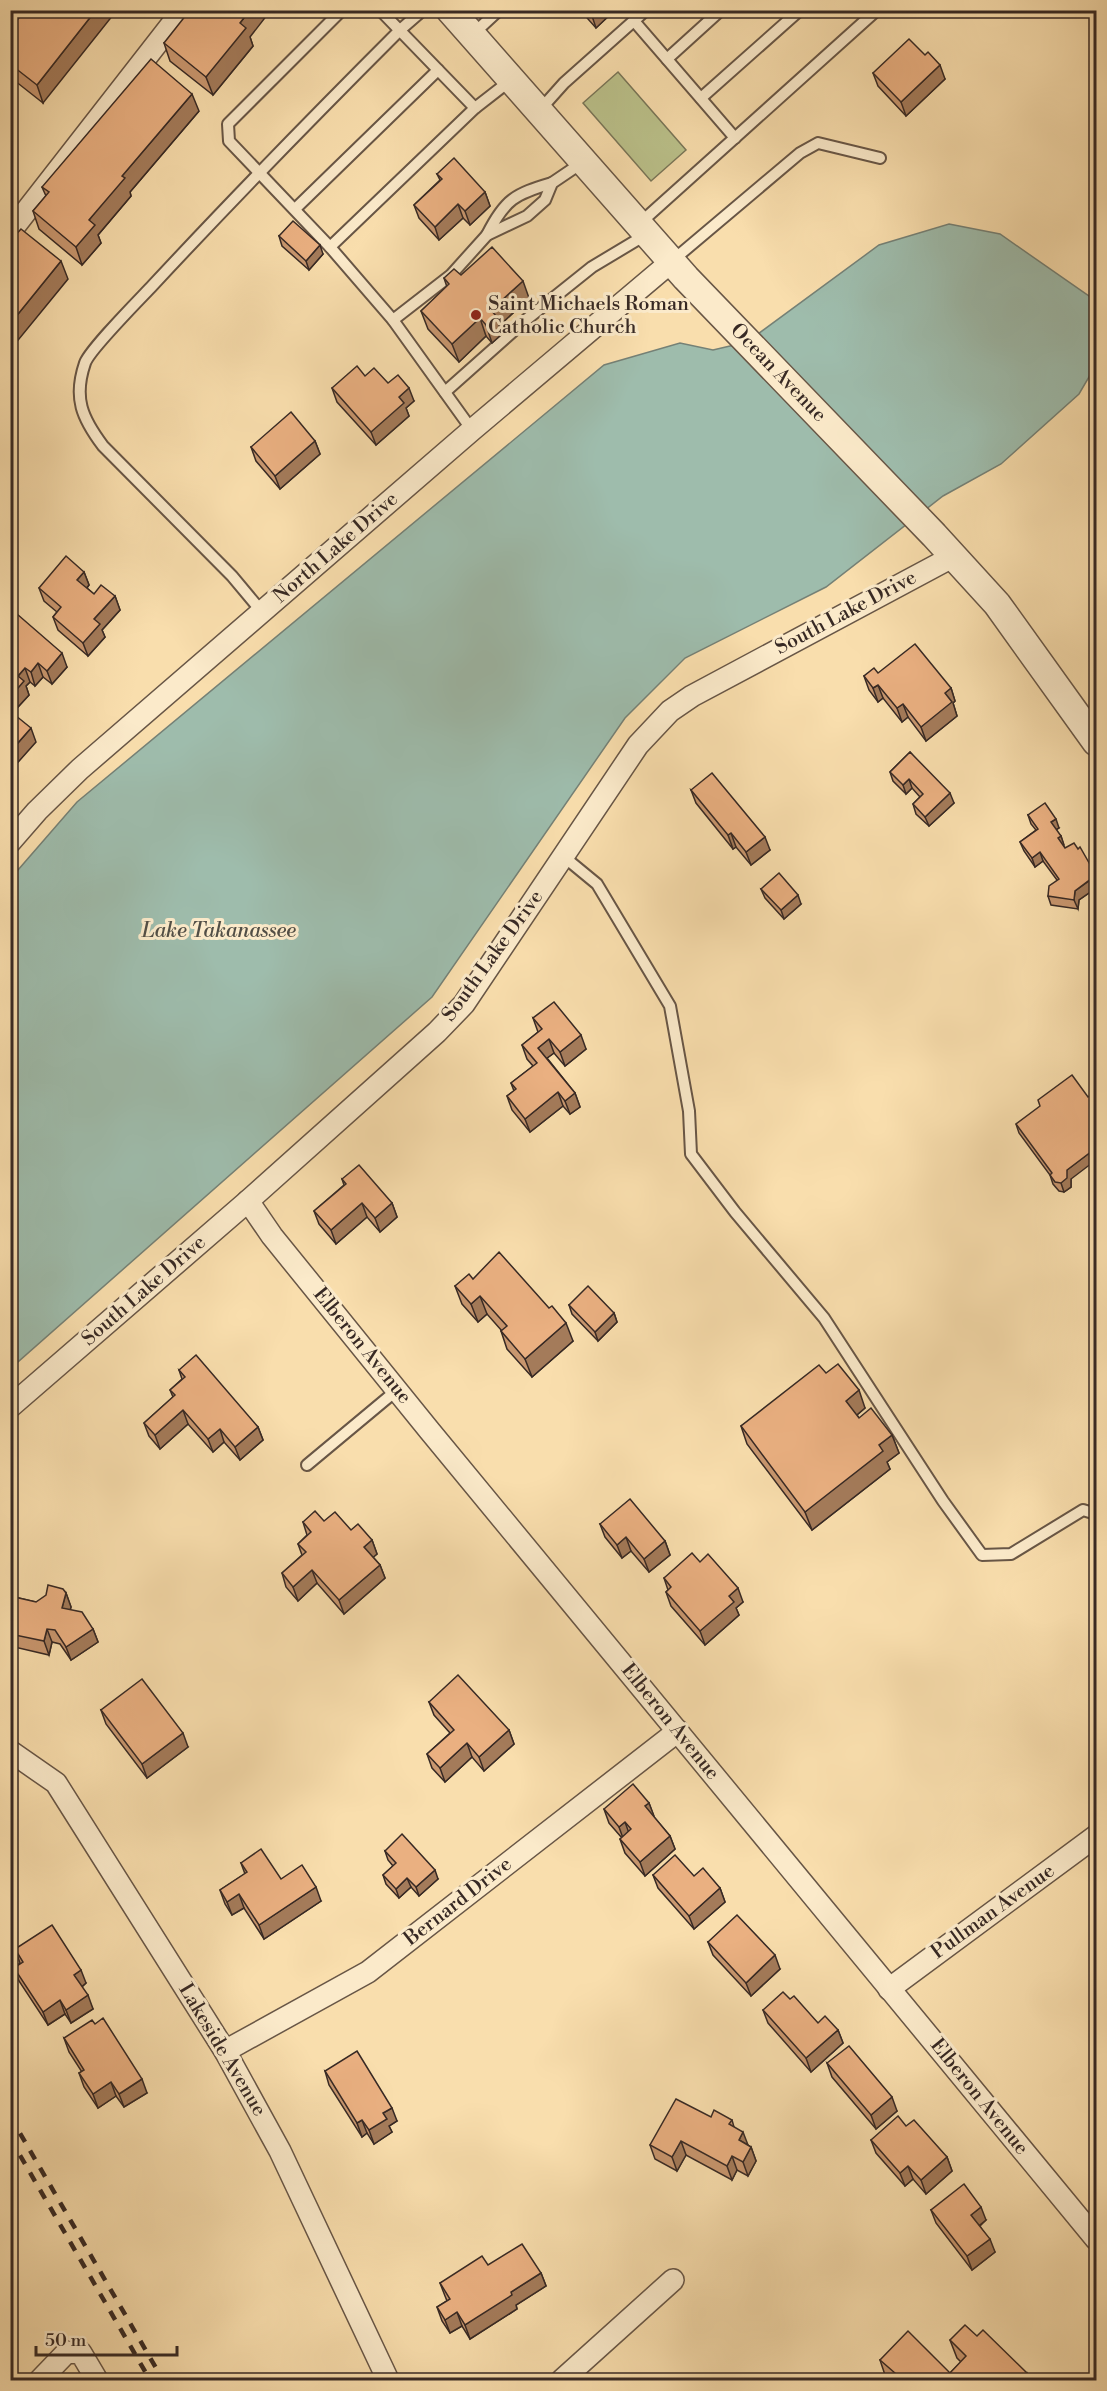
<svg xmlns="http://www.w3.org/2000/svg" width="1107" height="2391" font-family="'Libre Bodoni',serif">
<style>
.green{fill:#bbc28b;stroke:#797658;stroke-width:1.5}
.water{fill:#9ebcac;stroke:#758176;stroke-width:1.5}
.lines{fill:none;stroke-linecap:round;stroke-linejoin:round}
.service-casing{stroke:#685646;stroke-width:14}
.minor-casing{stroke:#685646;stroke-width:24}
.tertiary-casing{stroke:#685646;stroke-width:30}
.service{stroke:#fbeaca;stroke-width:10}
.minor{stroke:#fbeaca;stroke-width:21}
.tertiary{stroke:#fbeaca;stroke-width:27}
.rail{stroke:#372924;stroke-width:4.5;stroke-dasharray:10 10;stroke-linecap:butt}
.wall{fill:#c9976f;stroke:#372924;stroke-width:1.5}
.shaded-wall{fill:#a47b5a;stroke:#372924;stroke-width:1.5}
.building{fill:#eab081;stroke:#372924;stroke-width:1.5}
.poi-dot{fill:#8f2418;stroke:#fbeaca;stroke-width:2}
.labels{text-anchor:middle;dominant-baseline:central;stroke-width:6;stroke-linejoin:round;paint-order:stroke}
.poi-label{font-size:20px;fill:#372924;stroke:#fbeaca;text-anchor:start}
.street-label{font-size:20px;fill:#372924;stroke:#fbeaca}
.water-label{font-size:21px;font-style:italic;fill:#514e46;stroke:#fbeaca}
</style>
<rect width="100%" height="100%" fill="#f9dead"/>
<filter id="stains"><feTurbulence type="fractalNoise" baseFrequency=".00333" numOctaves="4"/><feColorMatrix values="0 0 0 0 .2 0 0 0 0 .09 0 0 0 0 .02 0 0 0 .5 -.17"/></filter>
<radialGradient id="worn" r=".72"><stop offset=".6" stop-color="#630" stop-opacity="0"/><stop offset="1" stop-color="#630" stop-opacity=".3"/></radialGradient>
<path class="green" d="M618,72L686,150L651,181L583,103Z"/>
<path class="water" d="M949,224L1000,234L1096,301V365L1079,394L1001,464L943,496L826,587L685,658L625,718L432,997L11,1368V883L18,870L77,802L604,365L680,343L713,350L747,342L879,245Z"/>
<g class="lines">
<g class="service-casing">
<g id="service">
<path d="M342,10L228,124L229,141L330,247L475,108L511,80"/>
<path d="M380,10L475,108"/>
<path d="M634,21L735,138"/>
<path d="M472,35L499,10"/>
<path d="M667,59L721,10"/>
<path d="M701,98L800,10"/>
<path d="M539,111L564,83L646,10"/>
<path d="M295,209L438,70"/>
<path d="M639,224L877,10"/>
<path d="M487,235C505,199 515,194 552,183"/>
<path d="M330,247L393,320L472,430"/>
<path d="M672,261L800,153L818,143L880,158"/>
<path d="M393,320L451,275L487,235L527,216L545,200L552,183L583,162"/>
<path d="M445,392L527,319L592,267L647,234"/>
<path d="M262,612L232,576L103,446C82,418 73,398 85,363C90,349 140,299 153,285C234,198 316,114 400,30L423,10"/>
<path d="M563,856L597,884L670,1006L689,1111L691,1154L735,1212L824,1318L943,1501L982,1555L1011,1554L1083,1510L1096,1514"/>
<path d="M307,1465L397,1390"/>
</g>
</g>
<g class="minor-casing">
<g id="minor">
<path d="M10,232L183,10"/>
<path d="M10,842L37,811L80,769L472,430L671,262"/>
<path d="M248,1201L272,1236L429,1430L1096,2239"/>
<path d="M10,1407L248,1201L437,1032L464,1004L638,745L670,711L692,696L954,556"/>
<path d="M10,1751L56,1783L225,2051L280,2151L388,2380"/>
<path d="M889,1989L1096,1836"/>
<path d="M225,2051L368,1972L678,1731"/>
<path d="M40,2380L67,2352L81,2353L97,2380"/>
<path d="M562,2380L673,2280"/>
</g>
</g>
<g class="tertiary-casing">
<path id="tertiary" d="M450,10L686,278L934,535L997,604L1096,742"/>
</g>
<use href="#service" class="service"/>
<use href="#minor" class="minor"/>
<use href="#tertiary" class="tertiary"/>
<g class="rail">
<path d="M10,2116L163,2380"/>
<path d="M10,2138L150,2380"/>
</g>
</g>
<g class="wall">
<path d="M25,10L43,103L10,77V29Z"/>
<path d="M580,10H615L596,28Z"/>
<path d="M250,37L253,46L213,95L170,61L164,43Z"/>
<path d="M925,55L945,79L906,116L878,86L873,73Z"/>
<path d="M199,111L130,192L131,196L98,235L101,243L82,265L39,229L33,211L46,196L42,187Z"/>
<path d="M437,174L485,192L490,206L470,225L463,218L439,240L419,218L414,205L440,180Z"/>
<path d="M279,236L323,254L309,270L282,246Z"/>
<path d="M461,275L529,298L499,326L502,334L492,343L486,336L459,362L428,329L421,311L447,287L444,278Z"/>
<path d="M365,376L414,401L406,408L409,416L376,445L337,402L332,388Z"/>
<path d="M315,441L320,454L280,489L256,461L251,447Z"/>
<path d="M84,572L89,585L87,588L94,594L115,596L120,610L102,630L105,637L88,656L58,630L53,617L57,612L44,601L39,588Z"/>
<path d="M10,622L67,667L52,684L43,677L35,686L30,682L26,686L29,695L18,707L10,700Z"/>
<path d="M878,673L951,688L955,701L953,703L957,716L926,741L908,717L902,722L883,698L878,702L869,690L864,676Z"/>
<path d="M910,752L954,803L929,826L916,814L913,804L920,797L912,788L906,794L893,781L890,772Z"/>
<path d="M691,790L770,850L751,865L736,847L733,849L696,803Z"/>
<path d="M1028,815L1059,828L1056,830L1061,836L1064,846L1065,848L1096,875V888L1079,900L1078,909L1051,905L1048,896L1057,880L1043,861L1035,867L1024,851L1020,842L1036,830L1031,824Z"/>
<path d="M761,889L801,904L784,919L765,898Z"/>
<path d="M533,1018L586,1049L565,1066L554,1053L547,1058L575,1093L580,1107L570,1114L563,1106L530,1132L512,1110L507,1096L514,1091L511,1083L533,1066L527,1059L522,1045L538,1032Z"/>
<path d="M1016,1124L1071,1179V1187L1064,1192L1059,1191L1053,1184L1050,1175L1019,1133Z"/>
<path d="M342,1179L392,1203L397,1217L380,1232L367,1217L336,1244L319,1224L314,1211L344,1185Z"/>
<path d="M473,1279L573,1341L532,1377L507,1349L501,1331H502L487,1314L478,1322L462,1304L455,1286Z"/>
<path d="M569,1305L614,1313L617,1322L598,1341L572,1314Z"/>
<path d="M179,1370L258,1427L263,1440L240,1460L224,1442L213,1452L188,1424L160,1449L149,1436L144,1423L173,1397L170,1390L182,1379Z"/>
<path d="M826,1373L865,1408L857,1415L859,1418L892,1435L899,1453L887,1462L890,1469L812,1530L747,1444L741,1426Z"/>
<path d="M324,1521L351,1530L372,1540L377,1554L373,1557L380,1565L385,1578L344,1614L317,1583L298,1601L286,1587L282,1573L302,1555L298,1544L307,1535L303,1522Z"/>
<path d="M600,1524L665,1541L670,1555L649,1572L631,1551L622,1558L605,1537Z"/>
<path d="M700,1562L743,1602L736,1608L739,1615L705,1645L671,1606L666,1592L668,1590L664,1578Z"/>
<path d="M66,1593L71,1607L70,1610L93,1629L98,1642L71,1660L60,1644L52,1642L49,1655L10,1646V1596L36,1602Z"/>
<path d="M429,1702L509,1730L514,1744L484,1771L472,1757L445,1782L432,1768L427,1754L450,1733L434,1715Z"/>
<path d="M101,1710L188,1747L147,1778L106,1724Z"/>
<path d="M649,1803L654,1817L670,1836L675,1849L645,1876L625,1853L620,1839L622,1838L609,1823L604,1809Z"/>
<path d="M385,1851L438,1879L419,1896L411,1887L399,1898L386,1884L383,1875L393,1866L388,1860Z"/>
<path d="M241,1863L281,1879L321,1901L264,1939L244,1908L232,1915L225,1904L220,1890L245,1874Z"/>
<path d="M653,1875L694,1876L720,1888L725,1902L694,1929L658,1888Z"/>
<path d="M708,1942L780,1969L751,1996L713,1955Z"/>
<path d="M15,1949L86,1983L82,1987L93,2009L71,2023L65,2014L48,2025L19,1981L14,1968L20,1963Z"/>
<path d="M790,1999L818,2023L838,2030L843,2043L811,2072L768,2023L763,2010Z"/>
<path d="M64,2038L147,2093L124,2107L116,2096L98,2108L84,2087L79,2073L82,2072L69,2052Z"/>
<path d="M827,2063L897,2111L876,2129L832,2077Z"/>
<path d="M325,2071L397,2121L389,2126L392,2132L374,2144L367,2133L362,2137L329,2085Z"/>
<path d="M711,2117L732,2120L734,2127L748,2145L751,2147L756,2161L748,2176L737,2170L732,2180L686,2155L677,2171L655,2159L650,2145Z"/>
<path d="M906,2126L947,2157L952,2171L926,2194L913,2179L905,2186L876,2153L871,2140Z"/>
<path d="M931,2210L986,2220L980,2226L995,2252L972,2270L936,2223Z"/>
<path d="M488,2265L541,2273L546,2286L516,2305L517,2309L470,2339L462,2326L450,2333L442,2321L437,2307L447,2301L445,2296L440,2283Z"/>
<path d="M977,2336L1029,2380H890L886,2378L880,2360L950,2373L961,2362L957,2358L950,2340Z"/>
</g>
<g class="shaded-wall">
<path d="M12,10H19L14,17Z"/>
<path d="M96,10H117L43,103L37,85Z"/>
<path d="M250,10H271L250,37L253,46L213,95L206,77L240,23Z"/>
<path d="M590,10H615L596,28Z"/>
<path d="M940,65L945,79L906,116L901,102Z"/>
<path d="M192,94L199,111L130,192L131,196L98,235L101,243L82,265L76,247L89,220L122,176Z"/>
<path d="M485,192L490,206L470,225L465,211Z"/>
<path d="M458,204L463,218L439,240L435,227Z"/>
<path d="M320,245L323,254L309,270L306,261Z"/>
<path d="M61,261L68,279L10,350V324Z"/>
<path d="M523,281L529,298L499,326L502,334L492,343L486,325L491,310Z"/>
<path d="M480,318L486,336L459,362L452,344Z"/>
<path d="M409,388L414,401L406,408L409,416L376,445L371,432L399,397Z"/>
<path d="M315,441L320,454L280,489L275,476Z"/>
<path d="M84,572L89,585L82,593L77,580Z"/>
<path d="M115,596L120,610L102,630L105,637L88,656L83,643L94,619Z"/>
<path d="M62,653L67,667L52,684L47,671Z"/>
<path d="M38,663L43,677L35,686L31,672Z"/>
<path d="M25,668L30,682L26,686L29,695L18,707L13,694L18,676Z"/>
<path d="M878,685L883,698L878,702L873,688Z"/>
<path d="M951,688L955,701L953,703L957,716L926,741L921,727L945,693Z"/>
<path d="M903,704L908,717L902,722L897,708Z"/>
<path d="M31,728L36,742L12,769L10,766V752Z"/>
<path d="M909,779L912,788L906,794L903,785Z"/>
<path d="M950,793L954,803L929,826L925,817Z"/>
<path d="M1056,819L1059,828L1054,831L1051,822Z"/>
<path d="M731,833L736,847L733,849L728,835Z"/>
<path d="M1061,836L1064,845L1061,847L1058,838Z"/>
<path d="M765,837L770,850L751,865L746,852Z"/>
<path d="M1040,852L1043,861L1035,867L1032,858Z"/>
<path d="M1096,876V888L1079,900L1078,909L1074,900L1075,891Z"/>
<path d="M798,895L801,904L784,919L781,910Z"/>
<path d="M581,1035L586,1049L565,1066L560,1052Z"/>
<path d="M549,1039L554,1053L543,1061L538,1048Z"/>
<path d="M558,1092L563,1106L530,1132L525,1119Z"/>
<path d="M575,1093L580,1107L570,1114L565,1101Z"/>
<path d="M1096,1148V1160L1071,1179V1187L1064,1192L1061,1183L1067,1170Z"/>
<path d="M362,1203L367,1217L336,1244L331,1230Z"/>
<path d="M392,1203L397,1217L380,1232L375,1218Z"/>
<path d="M480,1296L487,1314L478,1322L471,1304Z"/>
<path d="M614,1313L617,1322L598,1341L595,1332Z"/>
<path d="M566,1323L573,1341L532,1377L525,1359Z"/>
<path d="M859,1390L865,1408L852,1419L846,1401Z"/>
<path d="M183,1410L188,1424L160,1449L155,1435Z"/>
<path d="M258,1427L263,1440L240,1460L235,1447Z"/>
<path d="M220,1429L224,1442L213,1452L208,1439Z"/>
<path d="M892,1435L899,1453L887,1462L890,1469L812,1530L805,1512L879,1445Z"/>
<path d="M626,1537L631,1551L622,1558L617,1545Z"/>
<path d="M372,1540L377,1554L369,1561L364,1547Z"/>
<path d="M665,1541L670,1555L649,1572L644,1559Z"/>
<path d="M380,1565L385,1578L344,1614L339,1600Z"/>
<path d="M312,1570L317,1583L298,1601L293,1587Z"/>
<path d="M738,1588L743,1602L736,1608L739,1615L705,1645L700,1631L729,1596Z"/>
<path d="M66,1593L71,1607L67,1621L62,1608Z"/>
<path d="M47,1629L52,1642L49,1655L44,1641Z"/>
<path d="M93,1629L98,1642L71,1660L66,1647Z"/>
<path d="M509,1730L514,1744L484,1771L479,1757Z"/>
<path d="M183,1733L188,1747L147,1778L142,1764Z"/>
<path d="M467,1743L472,1757L445,1782L440,1768Z"/>
<path d="M649,1803L654,1816L650,1820L645,1806Z"/>
<path d="M625,1822L630,1836L624,1841L619,1827Z"/>
<path d="M670,1836L675,1849L645,1876L640,1862Z"/>
<path d="M435,1870L438,1879L419,1896L416,1887Z"/>
<path d="M407,1878L411,1887L399,1898L396,1889Z"/>
<path d="M316,1887L321,1901L264,1939L259,1925Z"/>
<path d="M720,1888L725,1902L694,1929L689,1916Z"/>
<path d="M239,1894L244,1908L232,1915L227,1902Z"/>
<path d="M775,1955L780,1969L751,1996L746,1983Z"/>
<path d="M81,1970L86,1983L79,1989L74,1975Z"/>
<path d="M88,1995L93,2009L71,2023L66,2010Z"/>
<path d="M60,2000L65,2014L48,2025L43,2012Z"/>
<path d="M838,2030L843,2043L811,2072L806,2058Z"/>
<path d="M142,2079L147,2093L124,2107L119,2094Z"/>
<path d="M111,2082L116,2096L98,2108L93,2094Z"/>
<path d="M892,2097L897,2111L876,2129L871,2115Z"/>
<path d="M392,2108L397,2121L389,2126L392,2132L374,2144L369,2130L383,2113Z"/>
<path d="M362,2120L367,2133L362,2137L357,2123Z"/>
<path d="M743,2132L748,2145L739,2140Z"/>
<path d="M681,2141L686,2155L677,2171L672,2157Z"/>
<path d="M751,2147L756,2161L748,2176L743,2162Z"/>
<path d="M732,2156L737,2170L732,2180L727,2166Z"/>
<path d="M947,2157L952,2171L926,2194L921,2180Z"/>
<path d="M908,2166L913,2179L905,2186L900,2173Z"/>
<path d="M981,2207L986,2220L976,2228L971,2215Z"/>
<path d="M990,2239L995,2252L972,2270L967,2256Z"/>
<path d="M541,2273L546,2286L516,2305L517,2309L470,2339L465,2325L511,2292Z"/>
<path d="M457,2312L462,2326L450,2333L445,2320Z"/>
<path d="M1027,2373L1029,2380H1020Z"/>
</g>
<g class="building">
<path d="M25,10H96L37,85L10,64V29Z"/>
<path d="M190,10H250L240,23L246,28L206,77L164,43Z"/>
<path d="M909,39L925,55L928,52L940,65L901,102L873,73Z"/>
<path d="M151,59L192,94L122,176L125,178L89,220L95,225L76,247L33,211L49,192L42,187Z"/>
<path d="M454,158L485,192L465,211L458,204L435,227L414,205L442,179L437,174Z"/>
<path d="M293,221L320,245L306,261L279,236Z"/>
<path d="M21,229L61,261L10,324V241Z"/>
<path d="M492,247L523,281L491,310L496,316L486,325L480,318L452,344L421,311L449,284L444,278L454,269L461,275Z"/>
<path d="M357,366L365,376L374,368L388,383L398,375L409,388L399,397L404,403L371,432L332,388Z"/>
<path d="M291,412L315,441L275,476L251,447Z"/>
<path d="M66,556L84,572L77,580L94,594L101,585L115,596L94,619L100,624L83,643L53,617L61,607L39,588Z"/>
<path d="M17,614L62,653L47,671L38,663L31,672L25,668L18,676L24,681L13,694L10,691V622Z"/>
<path d="M915,644L951,688L945,693L952,702L921,727L903,704L897,708L878,685L873,688L864,676L874,668L878,673Z"/>
<path d="M10,711L31,728L10,752Z"/>
<path d="M910,752L950,793L925,817L913,804L923,794L909,779L903,785L890,772Z"/>
<path d="M712,773L765,837L746,852L731,833L728,835L691,790Z"/>
<path d="M1045,803L1056,819L1051,822L1061,836L1058,838L1065,848L1074,843L1078,849L1080,847L1096,875L1075,891L1074,900L1048,896L1049,886L1059,879L1040,852L1032,858L1020,842L1038,829L1028,815Z"/>
<path d="M779,873L798,895L781,910L761,889Z"/>
<path d="M554,1002L581,1035L560,1052L549,1039L538,1048L575,1093L565,1101L558,1092L525,1119L507,1096L516,1089L511,1083L537,1063L522,1045L542,1029L533,1018Z"/>
<path d="M1072,1075L1088,1097L1096,1091V1148L1067,1170V1178L1061,1183L1055,1182L1050,1175L1052,1173L1016,1124L1040,1106L1038,1100Z"/>
<path d="M359,1165L392,1203L375,1218L362,1203L331,1230L314,1211L346,1184L342,1179Z"/>
<path d="M499,1252L549,1308L552,1306L566,1323L525,1359L501,1331L507,1326L480,1296L471,1304L455,1286L469,1274L473,1279Z"/>
<path d="M588,1286L614,1313L595,1332L569,1305Z"/>
<path d="M196,1355L258,1427L235,1447L220,1429L208,1439L183,1410L155,1435L144,1423L175,1395L170,1390L185,1377L179,1370Z"/>
<path d="M838,1364L859,1390L846,1401L859,1418L871,1408L892,1435L879,1445L883,1451L805,1512L741,1426L819,1365L826,1373Z"/>
<path d="M630,1499L665,1541L644,1559L626,1537L617,1545L600,1524Z"/>
<path d="M315,1511L324,1521L335,1512L351,1530L358,1524L372,1540L364,1547L380,1565L339,1600L312,1570L293,1587L282,1573L306,1552L298,1544L311,1532L303,1522Z"/>
<path d="M692,1553L700,1562L708,1554L738,1588L729,1596L734,1602L700,1631L666,1592L671,1587L664,1578Z"/>
<path d="M48,1585L63,1589L66,1593L62,1608L82,1612L93,1629L66,1647L55,1630L47,1629L44,1641L10,1634V1596L36,1602L46,1595Z"/>
<path d="M458,1675L509,1730L479,1757L467,1743L440,1768L427,1754L454,1730L429,1702Z"/>
<path d="M142,1679L183,1733L142,1764L101,1710Z"/>
<path d="M633,1784L649,1803L645,1806L670,1836L640,1862L620,1839L631,1829L625,1822L619,1827L604,1809Z"/>
<path d="M402,1834L435,1870L416,1887L407,1878L396,1889L383,1875L396,1863L385,1851Z"/>
<path d="M261,1849L281,1879L302,1865L316,1887L259,1925L239,1894L227,1902L220,1890L247,1872L241,1863Z"/>
<path d="M675,1855L694,1876L703,1868L720,1888L689,1916L653,1875Z"/>
<path d="M737,1915L775,1955L746,1983L708,1942Z"/>
<path d="M52,1925L81,1970L74,1975L88,1995L66,2010L60,2000L43,2012L14,1968L23,1962L15,1949Z"/>
<path d="M783,1992L790,1999L794,1996L818,2023L825,2016L838,2030L806,2058L763,2010Z"/>
<path d="M103,2018L142,2079L119,2094L111,2082L93,2094L79,2073L84,2070L64,2038L92,2020L95,2024Z"/>
<path d="M849,2046L892,2097L871,2115L827,2063Z"/>
<path d="M357,2051L392,2108L383,2113L387,2119L369,2130L362,2120L357,2123L325,2071Z"/>
<path d="M676,2099L711,2117L714,2110L732,2120L729,2124L743,2132L739,2140L751,2147L743,2162L732,2156L727,2166L681,2141L672,2157L650,2145Z"/>
<path d="M898,2116L906,2126L914,2120L947,2157L921,2180L908,2166L900,2173L871,2140Z"/>
<path d="M964,2184L981,2207L971,2215L990,2239L967,2256L931,2210Z"/>
<path d="M522,2244L541,2273L511,2292L512,2295L465,2325L457,2312L445,2320L437,2307L450,2299L440,2283L482,2256L488,2265Z"/>
<path d="M965,2325L977,2336L983,2330L1027,2373L1020,2380H903L880,2360L908,2331L950,2373L966,2356L950,2340Z"/>
</g>
<circle class="poi-dot" cx="476" cy="315" r="6"/>
<g class="labels">
<g class="poi-label">
<text x="488" y="304">Saint Michaels Roman<tspan x="488" dy="23">Catholic Church</tspan></text>
</g>
<g class="street-label">
<text transform="translate(778 373) rotate(46)">Ocean Avenue</text>
<text transform="translate(336 548) rotate(-41)">North Lake Drive</text>
<text transform="translate(846 613) rotate(-28)">South Lake Drive</text>
<text transform="translate(493 956) rotate(-54)">South Lake Drive</text>
<text transform="translate(144 1291) rotate(-41)">South Lake Drive</text>
<text transform="translate(362 1346) rotate(51)">Elberon Avenue</text>
<text transform="translate(670 1722) rotate(51)">Elberon Avenue</text>
<text transform="translate(458 1902) rotate(-38)">Bernard Drive</text>
<text transform="translate(993 1912) rotate(-36)">Pullman Avenue</text>
<text transform="translate(222 2050) rotate(59)">Lakeside Avenue</text>
<text transform="translate(979 2097) rotate(51)">Elberon Avenue</text>
</g>
<g class="water-label">
<text x="219" y="931">Lake Takanassee</text>
</g>
</g>
<rect width="1107" height="2391" fill="none" stroke="#f9dead" stroke-width="36"/>
<rect x="12" y="12" width="1083" height="2367" fill="none" stroke="#372924" stroke-width="3"/>
<rect x="18" y="18" width="1071" height="2355" fill="none" stroke="#372924" stroke-width="1.5"/>
<path d="M36 2346v9h141v-9" fill="none" stroke="#372924" stroke-width="3"/>
<text x="45" y="2346" font-size="18" fill="#372924" stroke="#fbeaca" stroke-width="4.5" paint-order="stroke">50 m</text>
<rect width="100%" height="100%" filter="url(#stains)"/>
<rect width="100%" height="100%" fill="url(#worn)"/>
</svg>
